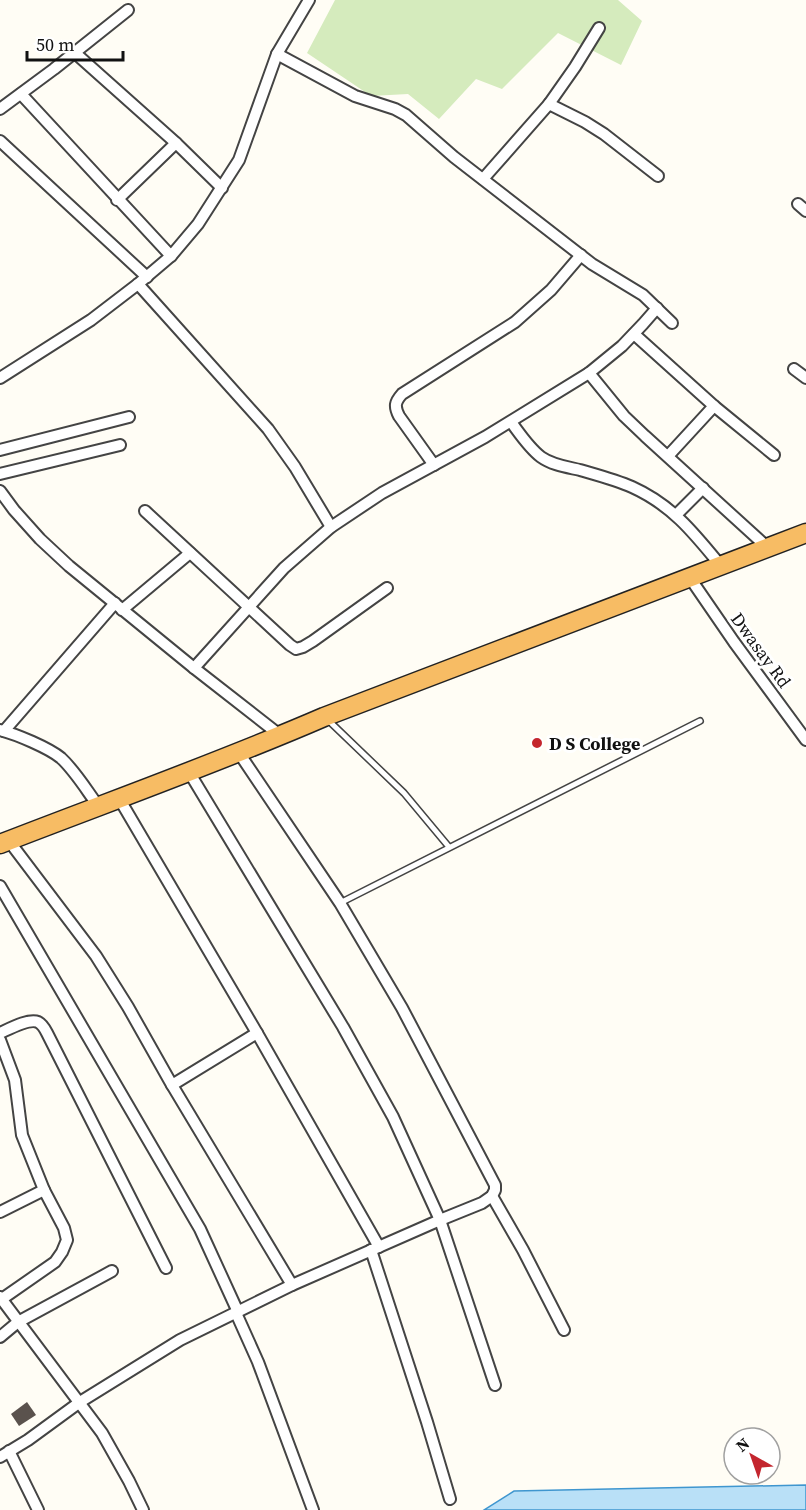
<svg xmlns="http://www.w3.org/2000/svg" width="806" height="1510" font-family="'Source Serif 4',serif">
<style>
.green{fill:#d5ebbd}
.water{fill:#b9e0f7;stroke:#3f96cf;stroke-width:1.5}
.building{fill:#5a524d}
.lines{fill:none;stroke-linecap:round;stroke-linejoin:round}
.service-casing{stroke:#444;stroke-width:8}
.minor-casing{stroke:#444;stroke-width:14}
.trunk-casing{stroke:#222;stroke-width:21}
.service{stroke:#fff;stroke-width:5}
.minor{stroke:#fff;stroke-width:10}
.trunk{stroke:#f7bc64;stroke-width:18}
.poi-dot{fill:#c4262e;stroke:#fff;stroke-width:2}
.labels{text-anchor:middle;dominant-baseline:central;stroke-width:6;stroke-linejoin:round;paint-order:stroke}
.street-label{font-size:18px;fill:#111;stroke:#fff}
.poi-label{font-size:18px;font-weight:bold;fill:#111;stroke:#fff;text-anchor:start}
</style>
<rect width="100%" height="100%" fill="#fffdf5"/>
<path class="green" d="M335,0H618L642,21L621,65L558,33L502,89L476,79L439,119L408,94L371,96L307,53Z"/>
<path class="water" d="M806,1485V1510H484L514,1491Z"/>
<path class="building" d="M27,1402L36,1415L19,1426L11,1414Z"/>
<g class="lines">
<g class="service-casing">
<g id="service">
<path d="M328,720L404,793L449,847"/>
<path d="M340,903L700,721"/>
</g>
</g>
<g class="minor-casing">
<g id="minor">
<path d="M74,52L176,143L222,188"/>
<path d="M277,54L355,96L395,109L406,115L454,157L592,264L643,295L672,323"/>
<path d="M21,94L171,256"/>
<path d="M549,104L585,122L604,134L658,176"/>
<path d="M0,109L54,69L128,10"/>
<path d="M0,141L147,277"/>
<path d="M483,179L549,104L575,67L599,28"/>
<path d="M117,200L176,143"/>
<path d="M798,204L806,211"/>
<path d="M138,284L268,429L295,467L331,527"/>
<path d="M634,334L714,406L774,455"/>
<path d="M794,369L806,378"/>
<path d="M589,373L624,416L645,436L767,547"/>
<path d="M0,378L91,320L138,284L171,256L198,224L239,160L277,54L309,0"/>
<path d="M511,422C520,434 529,448 541,457C552,465 567,467 580,470C597,475 616,480 632,487C672,505 694,533 721,566"/>
<path d="M0,450L129,417"/>
<path d="M668,456L714,406"/>
<path d="M434,465L399,416C394,406 395,402 402,394L515,322L551,290L581,255"/>
<path d="M0,474L120,445"/>
<path d="M0,491L14,510L40,539L69,566L194,668L281,736"/>
<path d="M145,511L290,645L296,649L303,647L313,641L387,588"/>
<path d="M676,515L703,488"/>
<path d="M690,578L734,642L806,740"/>
<path d="M122,610L190,553"/>
<path d="M194,668L284,568L331,527L382,493L485,437L589,373L622,346L643,324L657,308"/>
<path d="M0,730C16,734 49,748 61,758C76,772 87,791 99,807"/>
<path d="M4,731L115,603"/>
<path d="M189,772L343,1027L393,1117L440,1220L495,1385"/>
<path d="M120,800L257,1033L379,1247"/>
<path d="M9,841L96,956L128,1007L172,1085L292,1285"/>
<path d="M0,886L200,1229L238,1312"/>
<path d="M0,1033C9,1029 29,1018 38,1022C42,1024 45,1029 47,1033L166,1268"/>
<path d="M0,1040L15,1080L22,1135L44,1190L64,1228L67,1240L62,1252L55,1262L2,1299"/>
<path d="M172,1085L257,1033"/>
<path d="M492,1196L523,1250L564,1330"/>
<path d="M0,1212L44,1190"/>
<path d="M371,1250L427,1422L450,1499"/>
<path d="M0,1297L102,1433L129,1481L143,1510"/>
<path d="M236,1313L258,1362L313,1510"/>
<path d="M0,1337L18,1322L112,1271"/>
<path d="M9,1451L38,1510"/>
<path d="M0,1457L28,1440L80,1402L180,1340L292,1285L440,1220L482,1203L492,1196L495,1190V1185L402,1008L340,903L239,753"/>
</g>
</g>
<g class="trunk-casing">
<path id="trunk" d="M0,844C108,802 218,763 324,717L806,533"/>
</g>
<use href="#service" class="service"/>
<use href="#minor" class="minor"/>
<use href="#trunk" class="trunk"/>
</g>
<circle class="poi-dot" cx="537" cy="743" r="6"/>
<g class="labels">
<g class="street-label">
<text transform="translate(761 650) rotate(54)">Dwasay Rd</text>
</g>
<g class="poi-label">
<text x="549" y="743">D S College</text>
</g>
</g>
<g transform="translate(752 1456) rotate(320)"><circle r="28" fill="#ffffff" stroke="#a0a0a0" stroke-width="1.5"/>
<path d="M0-4.5L10 22L0 15L-10 22Z" fill="#c4262e"/>
<text y="-9" font-size="16" font-weight="bold" text-anchor="middle" fill="#111111">N</text>
</g>
<path d="M27 51v9h96v-9" fill="none" stroke="#111111" stroke-width="3"/>
<text x="36" y="51" font-size="18" fill="#111111" stroke="#ffffff" stroke-width="4.5" paint-order="stroke">50 m</text>
</svg>
